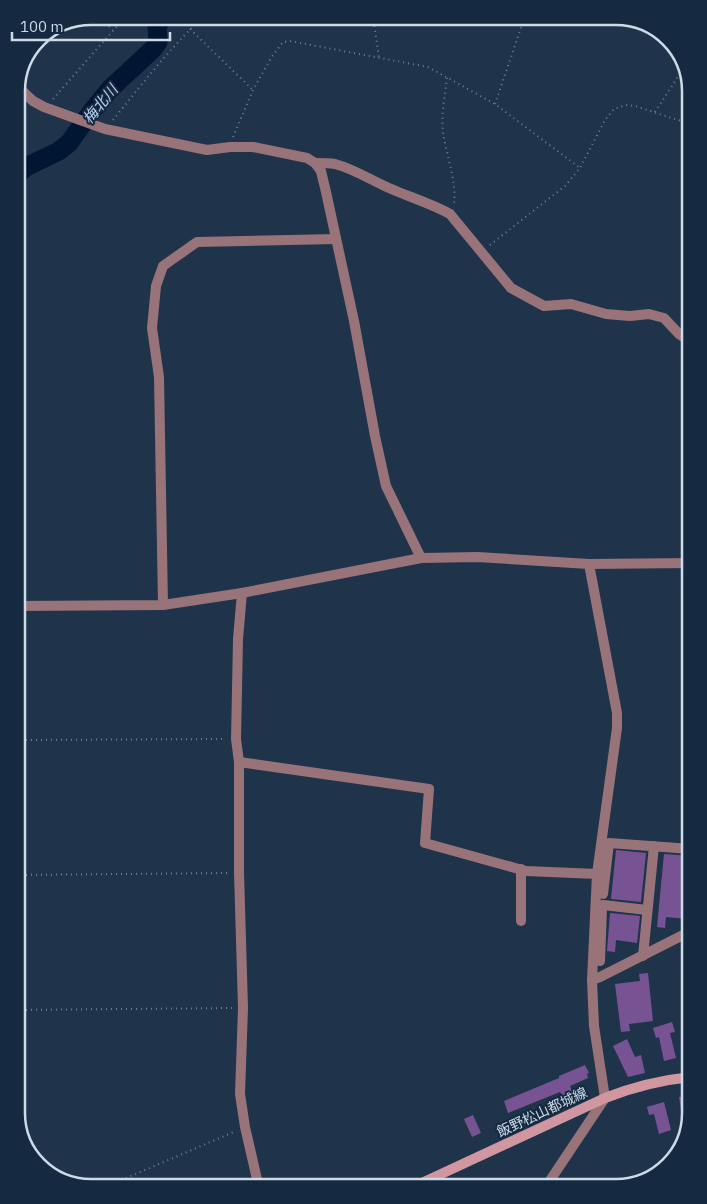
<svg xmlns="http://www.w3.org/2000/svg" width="707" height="1204" font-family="'IBM Plex Sans','Noto Sans JP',sans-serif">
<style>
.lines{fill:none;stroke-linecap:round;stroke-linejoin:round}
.river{stroke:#011633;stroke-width:19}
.building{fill:#775393}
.path{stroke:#6e8093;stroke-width:2;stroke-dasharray:1 4;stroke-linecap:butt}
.minor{stroke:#987379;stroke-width:10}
.tertiary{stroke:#987379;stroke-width:10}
.secondary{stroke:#d197a1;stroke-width:10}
.labels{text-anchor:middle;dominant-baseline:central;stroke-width:4;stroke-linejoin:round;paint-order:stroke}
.street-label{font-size:14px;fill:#cddbe9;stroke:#152a40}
.water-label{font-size:15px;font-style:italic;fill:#b8d1f3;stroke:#152a40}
.rim{fill:none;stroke:#cddbe9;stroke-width:2.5}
</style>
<rect width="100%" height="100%" fill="#1f344a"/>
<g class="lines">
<path class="river" d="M16,176L26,167L59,151L69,143L92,111L110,89L153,49L158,42L157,26L164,16"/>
</g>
<g class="building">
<path d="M616,850L646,853L641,902L611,899Z"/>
<path d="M664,854L691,856V893L688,919L666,917L665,928L657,927Z"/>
<path d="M610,913L640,916L637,943L616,940L615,952L607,951Z"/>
<path d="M648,973L653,1021L629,1024L630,1031L621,1032L615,984L640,981L639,974Z"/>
<path d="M672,1022L675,1032L670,1033L676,1058L664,1061L659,1037L656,1038L653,1028Z"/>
<path d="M627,1039L635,1057L641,1055L645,1073L628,1077L613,1046Z"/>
<path d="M585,1065L589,1073L587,1074L588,1078L570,1086L573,1093L563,1097L560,1092L508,1113L504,1101L559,1078V1076Z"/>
<path d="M691,1096V1108L681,1109L679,1097Z"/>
<path d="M664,1102L671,1130L659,1134L654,1114L649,1115L647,1107Z"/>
<path d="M473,1115L481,1133L472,1137L464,1119Z"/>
</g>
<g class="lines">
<g class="path">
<path d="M98,16L113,30"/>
<path d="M373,16L379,58"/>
<path d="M190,29L253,90"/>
<path d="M447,78C445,95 441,114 443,132C446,154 457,182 454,204"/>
<path d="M53,99L126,16"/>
<path d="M495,104L525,16"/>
<path d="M655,112L685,66"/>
<path d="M113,120C142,84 170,48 204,16"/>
<path d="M233,137L253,90L271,58L283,42L290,41L428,67L495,104L580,168"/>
<path d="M490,245L565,186L580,168L605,120L614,109L626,105L635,106L684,122L691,123"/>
<path d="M16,740L226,739"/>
<path d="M16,875L230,873"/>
<path d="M16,1010L233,1008"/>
<path d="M103,1188L236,1131"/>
</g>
<g class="minor">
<path d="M17,86L33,101L44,107L105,129L207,150L230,147H253L307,158L315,163L321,171L326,192L354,321L375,436L386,486L421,558"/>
<path d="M315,163C321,163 329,163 335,164C354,169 371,180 389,188C409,197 430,203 450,214L511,288L544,306L571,304L606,314L630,316L649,314L664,318L679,334L691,342"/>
<path d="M589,564L617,713V728L597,874L592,980"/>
<path d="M242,593L238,639L236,739L239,762V872L243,1008L240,1094L245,1127L259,1188"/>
<path d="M163,605L159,377L152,328L156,286L163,266L197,242L336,239"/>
<path d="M16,606L163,605L242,593L421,558L478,557L589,564L691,563"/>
<path d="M239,762L429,789L425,843L526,871L597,874"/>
<path d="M603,894L609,843L691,849"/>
<path d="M603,905L647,910"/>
<path d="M521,921V869"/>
<path d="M643,956L654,846"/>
<path d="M600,961L602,909"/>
<path d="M545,1188L605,1098"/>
</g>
<path class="tertiary" d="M605,1098L594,1026L592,980L600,977L691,931"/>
<path class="secondary" d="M411,1188L605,1098C633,1087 661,1080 691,1077"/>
</g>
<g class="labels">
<g class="street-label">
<text transform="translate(542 1112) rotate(-25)">飯野松山都城線</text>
</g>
<g class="water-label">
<text transform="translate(100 104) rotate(-51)">梅北川</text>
</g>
</g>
<path d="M0 0H707V1204H0ZM91 25H616A66 66 0 0 1 682 91V1113A66 66 0 0 1 616 1179H91A66 66 0 0 1 25 1113V91A66 66 0 0 1 91 25Z" fill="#152a40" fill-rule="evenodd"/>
<path class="rim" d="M91 25H616A66 66 0 0 1 682 91V1113A66 66 0 0 1 616 1179H91A66 66 0 0 1 25 1113V91A66 66 0 0 1 91 25Z"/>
<path d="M12 32v8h158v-8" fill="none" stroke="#cddbe9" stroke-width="2.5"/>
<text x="20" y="32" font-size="15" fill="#cddbe9" stroke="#152a40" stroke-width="4" paint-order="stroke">100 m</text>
</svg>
